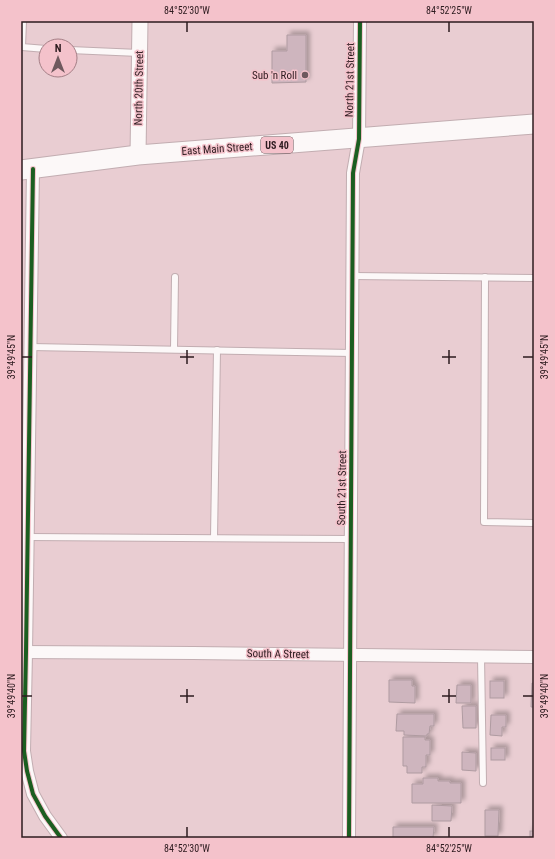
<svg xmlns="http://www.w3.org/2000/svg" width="555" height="859" font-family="'Roboto Condensed',sans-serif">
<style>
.building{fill:#ceb5be;stroke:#af9ba1;filter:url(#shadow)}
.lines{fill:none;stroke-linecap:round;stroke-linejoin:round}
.service-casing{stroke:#c2adb1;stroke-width:8}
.minor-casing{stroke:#c2adb1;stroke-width:14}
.tertiary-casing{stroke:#c2adb1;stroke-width:17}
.primary-casing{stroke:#c2adb1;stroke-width:21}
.service{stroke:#fcf8f8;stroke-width:6}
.minor{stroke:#fcf8f8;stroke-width:12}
.tertiary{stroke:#fcf8f8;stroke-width:15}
.primary{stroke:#fcf8f8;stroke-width:19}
.cycleway-casing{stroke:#f4c2cb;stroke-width:6}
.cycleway{stroke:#1b5e20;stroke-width:4}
.ticks{fill:none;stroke:#2d1b1f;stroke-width:1.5}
.poi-dot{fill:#6f595e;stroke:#f4c2cb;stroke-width:1.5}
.labels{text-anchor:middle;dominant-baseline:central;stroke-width:3;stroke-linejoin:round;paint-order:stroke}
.shield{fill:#f4c2cb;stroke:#694d53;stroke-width:1}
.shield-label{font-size:10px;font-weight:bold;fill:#2d1b1f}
.poi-label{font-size:11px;fill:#2d1b1f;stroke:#f4c2cb;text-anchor:end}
.street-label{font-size:11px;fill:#2d1b1f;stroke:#f4c2cb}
.neatline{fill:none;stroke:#2d1b1f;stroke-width:1.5}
.ticks-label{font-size:10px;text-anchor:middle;fill:#2d1b1f}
</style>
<defs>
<filter id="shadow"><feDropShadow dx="3.5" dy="-3.5" stdDeviation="2" flood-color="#0004"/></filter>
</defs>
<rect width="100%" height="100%" fill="#e9cdd2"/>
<g class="building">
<path d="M287,35H306V82L272,83V51H287Z"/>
<path d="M389,680H412V686H415V703L389,702Z"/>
<rect x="490" y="681" width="14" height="17"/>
<path d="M532,683H534V707H531Z"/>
<path d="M457,685H471V703H456Z"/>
<path d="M462,706H476V728H463Z"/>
<path d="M397,714H434V726H430L429,734H427V736L404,735V731H396Z"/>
<path d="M491,715H506V727H502V736L490,735Z"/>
<path d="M403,737H425V740H430V755H426V767H422V773H407V766H403Z"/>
<rect x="491" y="748" width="14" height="12"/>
<path d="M462,752L476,753V771L462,770Z"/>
<path d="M423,778H438V781H450V783H461V803H412V784H423Z"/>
<path d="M432,805L452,806L451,821H432Z"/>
<path d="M485,810H499L498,836H485Z"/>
<path d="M393,827H434L433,838H393Z"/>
<rect x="530" y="831" width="4" height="7"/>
</g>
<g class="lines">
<g class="service-casing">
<g id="service">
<path d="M23,21L22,47L46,49"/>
<path d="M70,50L139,53"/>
<path d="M353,276L534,278"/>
<path d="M485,277L484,522L534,523"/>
<path d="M31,347L352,353"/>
<path d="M174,349L175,277"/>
<path d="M28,537L350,539"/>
<path d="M214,538L217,350"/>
<path d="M481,656L483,783"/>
</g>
</g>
<g class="minor-casing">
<g id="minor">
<path d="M33,169L26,652L24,751L27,771L33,794L45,816L61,838"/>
<path d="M21,652L193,653L534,657"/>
<path d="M349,838L353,173L359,139L360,21"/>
</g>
</g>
<g class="tertiary-casing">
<path id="tertiary" d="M138,155L140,21"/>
</g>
<g class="primary-casing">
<path id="primary" d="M21,170L138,155L534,124"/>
</g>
<use href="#service" class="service"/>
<use href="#minor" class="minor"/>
<use href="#tertiary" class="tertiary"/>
<use href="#primary" class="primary"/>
<g class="cycleway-casing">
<g id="cycleway">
<path d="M33,169L26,652L24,751L27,771L33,794L45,816L61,838"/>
<path d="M349,838L353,173L359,139L360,21"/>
</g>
</g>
<use href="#cycleway" class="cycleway"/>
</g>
<path class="ticks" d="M187,22V32M449,22V32M187,350V364M449,350V364M22,357H32M180,357H194M442,357H456M523,357H533M187,689V703M449,689V703M22,696H32M180,696H194M442,696H456M523,696H533M187,827V837M449,827V837"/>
<circle class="poi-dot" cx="305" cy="75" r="4"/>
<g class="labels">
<rect class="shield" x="261" y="137" width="32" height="16" rx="3"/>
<g class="shield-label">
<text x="277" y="145">US 40</text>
</g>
<g class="poi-label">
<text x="297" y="75">Sub 'n Roll</text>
</g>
<g class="street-label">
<text transform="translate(350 80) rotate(-89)">North 21st Street</text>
<text transform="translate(139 88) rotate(-89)">North 20th Street</text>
<text transform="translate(217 149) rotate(-4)">East Main Street</text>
<text transform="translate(342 488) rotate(-89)">South 21st Street</text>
<text transform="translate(278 654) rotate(1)">South A Street</text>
</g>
</g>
<rect width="555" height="859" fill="none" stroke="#f4c2cb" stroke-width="44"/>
<g transform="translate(58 58)"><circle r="19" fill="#f4c2cb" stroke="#a47f86"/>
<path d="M0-3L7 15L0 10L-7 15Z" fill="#6f595e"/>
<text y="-6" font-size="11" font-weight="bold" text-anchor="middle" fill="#2d1b1f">N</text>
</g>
<rect x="22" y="22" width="511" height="815" class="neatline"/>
<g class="ticks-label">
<text x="187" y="14">84°52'30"W</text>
<text x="449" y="14">84°52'25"W</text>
<text transform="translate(11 357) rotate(-90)" y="4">39°49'45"N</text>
<text transform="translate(544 357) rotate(-90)" y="4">39°49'45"N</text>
<text transform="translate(11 696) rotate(-90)" y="4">39°49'40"N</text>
<text transform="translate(544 696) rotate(-90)" y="4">39°49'40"N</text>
<text x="187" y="852">84°52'30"W</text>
<text x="449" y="852">84°52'25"W</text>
</g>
</svg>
